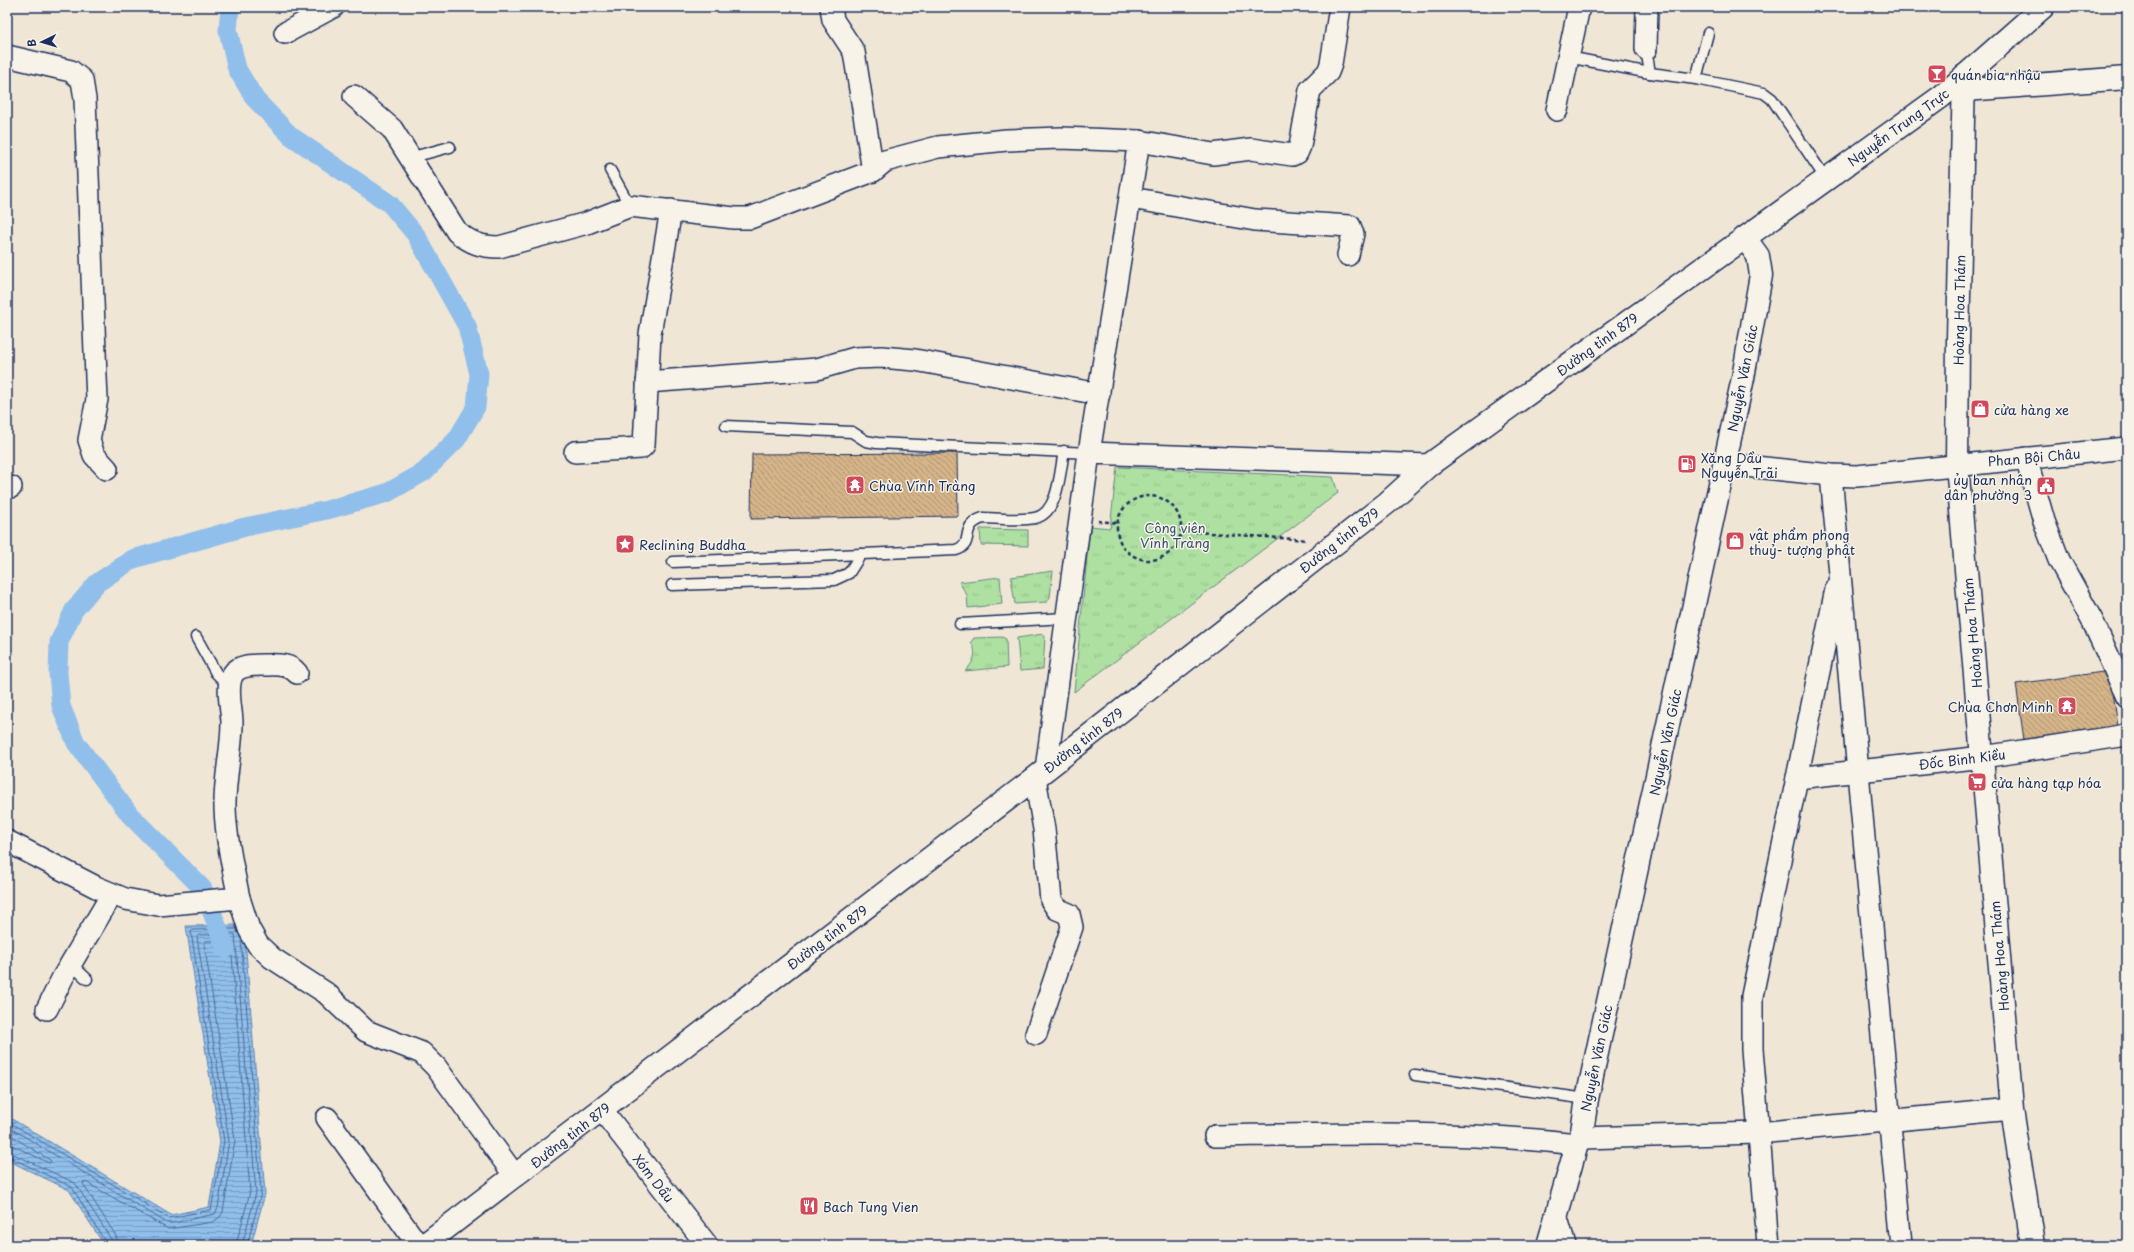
<svg xmlns="http://www.w3.org/2000/svg" width="2134" height="1252" font-family="'Playpen Sans',sans-serif">
<style>
.grass{fill:url(#grass-tufts);stroke:#648880}
.water{fill:url(#water-rules);stroke:#6185b3}
.lines{fill:none;stroke-linecap:round;stroke-linejoin:round}
.shore{stroke:#4a6996;stroke-width:1}
.canal{stroke:#90bfeb;stroke-width:19}
.building{fill:url(#building-back-hatch);stroke:#1b2f5e}
.lane-casing{stroke:#1b2f5e;stroke-width:13}
.street-casing{stroke:#1b2f5e;stroke-width:24}
.secondary-casing{stroke:#1b2f5e;stroke-width:25}
.path{stroke:#1b2f5e;stroke-width:2.5;stroke-dasharray:4 3;stroke-linecap:butt}
.lane{stroke:#f7f3e8;stroke-width:10}
.street{stroke:#f7f3e8;stroke-width:21}
.secondary{stroke:#f7f3e8;stroke-width:22}
.labels{text-anchor:middle;dominant-baseline:central;stroke-width:3;stroke-linejoin:round;paint-order:stroke}
.poi-label{font-size:13px;fill:#1b2f5e;stroke:#f7f3e8;text-anchor:start}
.street-label{font-size:13px;fill:#1b2f5e;stroke:#f7f3e8}
.park-label{font-size:13px;fill:#38526b;stroke:#f7f3e8}
</style>
<defs>
<pattern id="grass-tufts" width="24" height="20" patternUnits="userSpaceOnUse"><rect width="24" height="20" fill="#aee0a1"/><path d="M3 7l-1-3M5 7V3M7 7l1-3M15 17l-1-3M17 17v-4M19 17l1-3" fill="none" stroke="#95c08d"/></pattern>
<pattern id="water-rules" width="6" height="5" patternUnits="userSpaceOnUse"><rect width="6" height="5" fill="#90bfeb"/><path d="M0 2.5h6" fill="none" stroke="#759cc2"/></pattern>
<pattern id="building-back-hatch" width="6" height="6" patternUnits="userSpaceOnUse"><rect width="6" height="6" fill="#d5b488"/><path d="M-1 5l2 2M0 0l6 6M5-1l2 2" fill="none" stroke="#ac9372"/></pattern>
</defs>
<rect width="100%" height="100%" fill="#f0e6d5"/>
<filter id="ink" filterUnits="userSpaceOnUse"><feTurbulence type="fractalNoise" baseFrequency=".025" numOctaves="2"/><feDisplacementMap in="SourceGraphic" scale="8" xChannelSelector="R" yChannelSelector="G"/><feConvolveMatrix kernelMatrix="1 2 1 2 8 2 1 2 1" color-interpolation-filters="sRGB"/></filter>
<g filter="url(#ink)">
<g class="grass">
<path d="M1117,467L1333,477L1338,493L1074,692L1090,526L1110,528Z"/>
<path d="M980,529L1028,530V546L981,545Z"/>
<path d="M1053,571L1050,597L1047,602L1015,604L1011,577Z"/>
<path d="M1000,577L1002,604L968,608L967,595L959,582Z"/>
<path d="M1043,634L1045,637L1043,669L1020,671L1017,638Z"/>
<path d="M1002,637L1006,639L1007,667L965,671C974,663 978,652 971,642L974,638Z"/>
</g>
<path class="water" d="M244,925L265,1194L251,1245H104L69,1190L7,1160V1116L171,1215L209,1207L220,1142L186,926Z"/>
<g class="lines">
<g class="shore">
<path d="M241,939L261,1193L247,1245"/>
<path d="M7,1121L169,1218L211,1210L224,1141L191,932L193,930L237,929"/>
<path d="M7,1126L167,1223H173L215,1214L218,1208L229,1141L197,937L199,935L235,934L256,1193L242,1245"/>
<path d="M7,1133L50,1160L51,1162L49,1163L14,1146L7,1145"/>
<path d="M7,1151L75,1183L111,1239L112,1245"/>
<path d="M7,1156L72,1187L107,1245"/>
<path d="M118,1245L116,1236L83,1184L84,1181L168,1229L213,1222L220,1217L223,1212L235,1140L204,943L206,941L229,940L231,942L250,1192L236,1245"/>
</g>
<path class="canal" d="M226,949L203,889L130,815L76,743L61,706L58,673L59,642L74,610L97,583L133,559L245,527L327,510L387,493L424,472L457,439L476,407L479,374L467,326L416,235L390,204L291,136L255,99L237,69L228,30L230,7"/>
</g>
<g class="building">
<path d="M957,453L958,516L751,519L752,454Z"/>
<path d="M2110,671L2118,727L2024,740L2016,684Z"/>
</g>
<g class="lines">
<g class="lane-casing">
<g id="lane">
<path d="M1646,49L1650,73L1696,79L1764,93L1772,99L1826,179"/>
<path d="M1568,57L1650,73"/>
<path d="M1696,79L1708,33"/>
<path d="M409,158L450,147"/>
<path d="M610,170L630,206"/>
<path d="M726,426L852,432L866,441L877,443L1089,453"/>
<path d="M673,562L956,550C976,544 958,526 983,518C999,518 1019,521 1035,518C1059,513 1060,470 1064,451"/>
<path d="M672,585L834,580L849,573L861,554"/>
<path d="M960,624L1066,618"/>
<path d="M196,637L216,673L230,687"/>
<path d="M71,964L87,979"/>
<path d="M1415,1075L1587,1099"/>
</g>
</g>
<g class="street-casing">
<g id="street">
<path d="M831,7L833,20L854,52L873,171"/>
<path d="M285,33L333,7"/>
<path d="M1646,49L1647,7"/>
<path d="M7,56L71,71L82,80L85,99L96,377L97,399L89,440L94,455L107,469"/>
<path d="M354,96L392,129L457,232C471,243 481,247 499,247L587,223L630,206L734,218H750L873,171L885,161L938,147L1007,140L1061,138L1139,141L1089,453"/>
<path d="M1557,110L1579,7"/>
<path d="M1139,141L1213,154L1251,149L1292,155L1297,153L1300,146L1310,90L1328,72L1331,64L1340,7"/>
<path d="M1131,198L1255,220L1350,226L1353,234L1348,255"/>
<path d="M647,382L817,369L855,358L881,357L915,360L1099,394"/>
<path d="M575,452L641,448L644,445L650,334L671,210"/>
<path d="M2026,458L2044,521L2059,560L2093,622L2127,697"/>
<path d="M1726,464L1831,475L1857,476L2127,448"/>
<path d="M1831,475L1901,1245"/>
<path d="M7,487H11"/>
<path d="M1046,769L1089,453L1429,465"/>
<path d="M1035,778L1044,829L1051,900L1057,909L1069,914L1072,927L1036,1034"/>
<path d="M1797,778L1983,757L2127,735"/>
<path d="M7,841L96,887L125,899L158,905L239,898C233,869 226,838 225,808C224,779 232,751 232,723C232,709 225,687 233,674C239,665 253,665 263,665C275,665 289,663 297,673"/>
<path d="M239,898L249,929L258,945L272,958L326,993L366,1031L422,1053L436,1067L515,1176"/>
<path d="M47,1009L63,977L112,894"/>
<path d="M602,1110L707,1245"/>
<path d="M327,1118L418,1245"/>
<path d="M1215,1136C1336,1134 1456,1130 1577,1144"/>
<path d="M1581,1138L1758,1133L2012,1109"/>
<path d="M1556,1215L1565,1245"/>
<path d="M1768,1245L1752,1049V996L1836,589"/>
</g>
</g>
<g class="secondary-casing">
<g id="secondary">
<path d="M1964,76L1958,339L1957,464L2012,1109L2033,1245"/>
<path d="M1965,90L2127,78"/>
<path d="M424,1245L1035,778L1387,503L1429,465L1942,96L2043,7"/>
<path d="M1548,1245L1577,1144L1581,1138L1587,1099L1743,378L1761,275L1758,256L1745,238"/>
</g>
</g>
<g class="path">
<circle cx="1149" cy="528" r="32"/>
<path d="M1098,521L1118,523"/>
<path d="M1182,531L1307,540"/>
</g>
<use href="#lane" class="lane"/>
<use href="#street" class="street"/>
<use href="#secondary" class="secondary"/>
</g>
</g>
<defs>
<g id="bar-square" transform="scale(1)"><rect x="-9" y="-9" width="18" height="18" rx="4" fill="#d1495b" stroke="#f7f3e8"/><path d="M-6-5H6L.8 .8V4.5H3.5V6h-7V4.5H-.8V.8Z" fill="#fff"/></g>
<g id="shop-square" transform="scale(1)"><rect x="-9" y="-9" width="18" height="18" rx="4" fill="#d1495b" stroke="#f7f3e8"/><path d="M-5-2.5h2.3a2.7 3.5 0 0 1 5.4 0H5L5.5 6h-11ZM-1.5-2.5h3a1.5 2.3 0 0 0-3 0Z" fill="#fff"/></g>
<g id="fuel-square" transform="scale(1)"><rect x="-9" y="-9" width="18" height="18" rx="4" fill="#d1495b" stroke="#f7f3e8"/><path d="M-5.5-6h7V0h2V4h1.3V-2.5L3-4.5l.8-.8L6-3V5H2.5V1h-1V6h-7ZM-4.2-4.7v3.2H.2V-4.7Z" fill="#fff"/></g>
<g id="temple-square" transform="scale(1)"><rect x="-9" y="-9" width="18" height="18" rx="4" fill="#d1495b" stroke="#f7f3e8"/><path d="M0-6L5-2H3V0L6.5 2.5H4V6H1.5V3h-3V6H-4V2.5H-6.5L-3 0V-2H-5Z" fill="#fff"/></g>
<g id="civic-square" transform="scale(1)"><rect x="-9" y="-9" width="18" height="18" rx="4" fill="#d1495b" stroke="#f7f3e8"/><path d="M-.6-6.5H3V-4.5H.6V-3L4-1V1h2V6H-6V1h2V-1L-.6-3ZM-1.2 2.5V6h2.4V2.5Z" fill="#fff"/></g>
<g id="sight-square" transform="scale(1)"><rect x="-9" y="-9" width="18" height="18" rx="4" fill="#d1495b" stroke="#f7f3e8"/><path d="M0-6L1.8-2.2L6-1.7L2.9 1.2L3.7 5.4L0 3.3L-3.7 5.4L-2.9 1.2L-6-1.7L-1.8-2.2Z" fill="#fff"/></g>
<g id="supermarket-square" transform="scale(1)"><rect x="-9" y="-9" width="18" height="18" rx="4" fill="#d1495b" stroke="#f7f3e8"/><path d="M-6-5.5h2.5l.6 2H6L4.5 2H-2.5L-4.4-4H-6ZM-1.5 3.2a1.3 1.3 0 1 0 .1 0ZM3 3.2a1.3 1.3 0 1 0 .1 0Z" fill="#fff"/></g>
<g id="restaurant-square" transform="scale(1)"><rect x="-9" y="-9" width="18" height="18" rx="4" fill="#d1495b" stroke="#f7f3e8"/><path d="M-5-6h1v4h1v-4h1v4h1v-4h1v5L-1.5 .5V6h-2V.5L-5-1ZM5-6V6H3V1.5H1.5Q1.5-4 5-6Z" fill="#fff"/></g>
</defs>
<g fill-rule="evenodd">
<use href="#bar-square" x="1937" y="74"/>
<use href="#shop-square" x="1980" y="409"/>
<use href="#fuel-square" x="1687" y="464"/>
<use href="#temple-square" x="855" y="485"/>
<use href="#civic-square" x="2046" y="486"/>
<use href="#shop-square" x="1735" y="541"/>
<use href="#sight-square" x="625" y="544"/>
<use href="#temple-square" x="2067" y="706"/>
<use href="#supermarket-square" x="1977" y="782"/>
<use href="#restaurant-square" x="809" y="1206"/>
</g>
<g class="labels">
<g class="poi-label">
<text x="1951" y="74">quán bia nhậu</text>
<text x="1994" y="409">cửa hàng xe</text>
<text x="1701" y="457">Xăng Dầu<tspan x="1701" dy="15">Nguyễn Trãi</tspan></text>
<text x="2032" y="479" text-anchor="end">ủy ban nhân<tspan x="2032" dy="15">dân phường 3</tspan></text>
<text x="869" y="485">Chùa Vĩnh Tràng</text>
<text x="1749" y="534">vật phẩm phong<tspan x="1749" dy="15">thuỷ- tượng phật</tspan></text>
<text x="639" y="544">Reclining Buddha</text>
<text x="2053" y="706" text-anchor="end">Chùa Chơn Minh</text>
<text x="1991" y="782">cửa hàng tạp hóa</text>
<text x="823" y="1206">Bach Tung Vien</text>
</g>
<g class="street-label">
<text transform="translate(1898 127) rotate(-36)">Nguyễn Trung Trực</text>
<text transform="translate(1959 310) rotate(-89)">Hoàng Hoa Thám</text>
<text transform="translate(1597 344) rotate(-36)">Đường tỉnh 879</text>
<text transform="translate(1742 378) rotate(-79)">Nguyễn Văn Giác</text>
<text transform="translate(2034 457) rotate(-5)">Phan Bội Châu</text>
<text transform="translate(1339 540) rotate(-38)">Đường tỉnh 879</text>
<text transform="translate(1972 633) rotate(-95)">Hoàng Hoa Thám</text>
<text transform="translate(1083 740) rotate(-38)">Đường tỉnh 879</text>
<text transform="translate(1665 742) rotate(-78)">Nguyễn Văn Giác</text>
<text transform="translate(1962 759) rotate(-7)">Đốc Binh Kiều</text>
<text transform="translate(827 937) rotate(-37)">Đường tỉnh 879</text>
<text transform="translate(1999 956) rotate(-95)">Hoàng Hoa Thám</text>
<text transform="translate(1596 1058) rotate(-78)">Nguyễn Văn Giác</text>
<text transform="translate(570 1135) rotate(-38)">Đường tỉnh 879</text>
<text transform="translate(654 1178) rotate(52)">Xóm Dầu</text>
</g>
<g class="park-label">
<text x="1175" y="527">Công viên<tspan x="1175" dy="15">Vĩnh Tràng</tspan></text>
</g>
</g>
<rect width="2134" height="1252" fill="none" stroke="#f7f3e8" stroke-width="24"/>
<rect x="12" y="12" width="2110" height="1228" fill="none" stroke="#1b2f5e" stroke-width="1.5" filter="url(#ink)"/>
<g transform="translate(42 42) rotate(265)" stroke="#f7f3e8" stroke-width="3" paint-order="stroke">
<path d="M0-3L7 15L0 10L-7 15Z" fill="#1b2f5e"/>
<text y="-6" font-size="11" font-weight="bold" text-anchor="middle" fill="#1b2f5e">B</text>
</g>
</svg>
